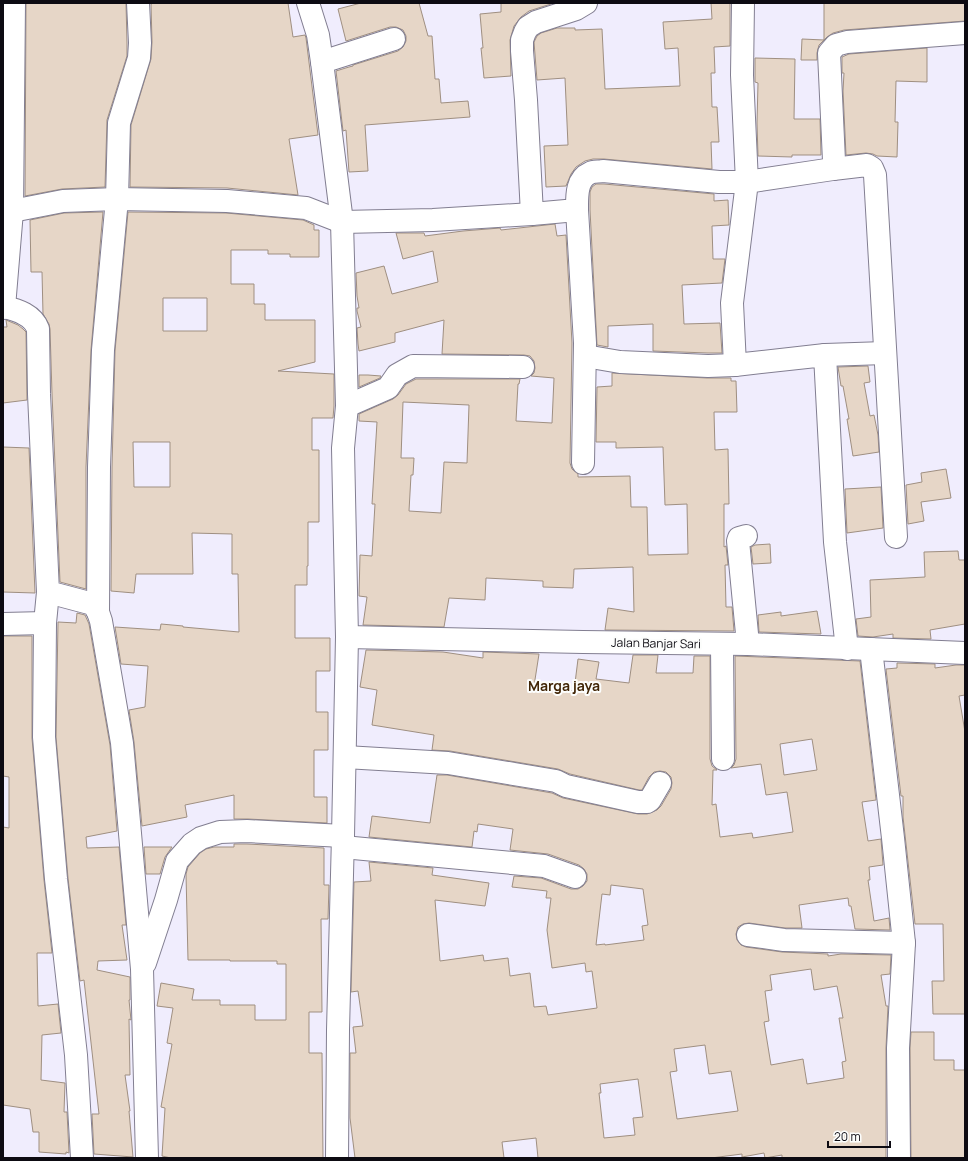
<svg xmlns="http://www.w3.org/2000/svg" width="968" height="1161" font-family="Manrope,sans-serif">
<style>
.building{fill:#e6d6c7;stroke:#9f8f81;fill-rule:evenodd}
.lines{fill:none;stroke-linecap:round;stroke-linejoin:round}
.minor-casing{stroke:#827e91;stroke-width:24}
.tertiary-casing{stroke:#827e91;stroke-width:24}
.minor{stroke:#fff;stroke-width:22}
.tertiary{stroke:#fff;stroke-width:22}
.labels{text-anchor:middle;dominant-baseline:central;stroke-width:4;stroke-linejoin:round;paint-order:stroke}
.street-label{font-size:12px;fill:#0d0b12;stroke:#fcfdfc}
.quarter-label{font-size:14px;font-weight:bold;fill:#412506;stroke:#fcfdfc}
</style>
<rect width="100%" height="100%" fill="#f0edfd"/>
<g class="building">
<path d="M26,3H126L127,43V56L107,120L105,187L62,189L25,196Z"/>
<path d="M154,3H288L293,37L305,35L306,38L318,135L289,139L298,195L227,188L130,187L131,125L151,59L152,42L151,4Z"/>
<path d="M361,3H419L428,36H432L435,79H439L441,103L468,101L470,117L365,125L368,171L349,172L346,130L343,131L336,71L349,67L353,66V65L398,51L403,47L406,41V36L403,30L396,27H390L346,41L338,9Z"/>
<path d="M501,3H554L529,11L521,17L514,26L510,40L511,76L484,78L481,48H483L480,14L501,12Z"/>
<path d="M711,3H730V46L714,47L715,73H711L712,107H717L719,142H711L712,169L604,159H593L585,161L576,167L571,174L566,186L546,187L544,146L568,145L565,78L537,80L534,42L537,36L541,33L557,28H575V30L602,29L605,89L680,86L678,48L665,49L663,22L712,19Z"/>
<path d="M824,3H965V21L844,30L833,33L827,37L819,45L817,53V60H801L802,39L824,40Z"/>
<path d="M927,48V82L896,81L895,122H898L897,157L877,156L873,154L866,153L846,155L843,91L844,73H842V57L849,54Z"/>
<path d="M755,58L795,59L794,119H820L821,155H792V157L758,156L757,123L758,83L755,82Z"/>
<path d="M596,184H604L714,194V201L728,200L729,225L712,226L713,259H725L722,283L682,285L684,324L720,323L722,353H708L653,351V324L608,326V347L597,345L590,210V192L592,187Z"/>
<path d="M103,212L91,350L86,467V589L60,582L52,394L50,329L49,324L43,314L42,272H31L30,220L64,213Z"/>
<path d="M128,212L226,213L303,220L314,225V230H319V257H290V254H268V250H231V284H254V304H265V320H315V362L278,371L334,374V406L333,418H312V450H319V522H308V566H307V585H295V638H330V671H316V712H328V750H314V797H327V823L248,819H234V795L185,805L187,817L142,826L134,742L129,710L145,707L148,666L121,664L115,627L160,630L161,624L183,626V627L239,632L238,574H232V534L192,533L193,574H136L134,593L111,591L112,467L115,351ZM163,298H207V331H163ZM133,442H170V487H134Z"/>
<path d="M555,224L557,236L566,235L572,343L570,463L572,469L578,474V477L630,476L631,507H647L648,555L688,554L687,504L665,505L663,447L616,448V442H596L597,387L612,386V373L707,378H731V381H736L737,412H714L715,450L728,449L729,504H724V547L726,546L728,565H725L726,607H732L734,631L605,630L608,608L634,612L633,567L574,569L573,588L543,587V581L486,578L485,600L449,598L444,627L363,625L367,597L359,596L360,555L372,556L375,504H372L377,422L359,421V414L393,399L398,395L406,384L416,379H520L519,384H518L516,421L552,423L554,378L531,376L534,373L535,368L534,361L530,356L524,355L442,354L444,320L395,333V342L359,351L358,344L357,328L361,327L357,311V308H359L357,296L356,273L384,266L392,294L438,282L433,251L403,259L396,233H424L425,236L463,231L500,228L501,230ZM403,402L469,405L467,463L444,462L441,513L409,511L411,475H413L414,458H401Z"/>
<path d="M6,320L18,325L23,329L26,332L27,400L3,403V327H7Z"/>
<path d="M868,366L870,382L864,383L870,416L874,415L878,435L879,452L853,456L847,419H849L843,386H841L838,367Z"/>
<path d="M359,375H368L381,376L380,378L359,387Z"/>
<path d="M3,447L29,448L35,593L3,592Z"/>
<path d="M946,469L951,498L921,502L924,521L908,524L906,485L922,482L921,473Z"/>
<path d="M881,487L883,528L847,533L845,489Z"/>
<path d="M770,544L771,563L753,564L751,547L755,545Z"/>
<path d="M958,551L959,560H965V624L930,630L931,639L893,638V634L873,637L858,636L856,619L871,617L870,580L925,577L924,552Z"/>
<path d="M817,611L821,634L759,632L758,615L781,612V616Z"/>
<path d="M77,613L85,615L89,624L110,745L117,831L86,837L87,848L119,847L126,925H122L127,960L98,961L97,970L130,977V1000H129L131,1020L129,1019L130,1075H125L130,1111H129L133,1157L94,1154L92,1114H99L84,980L80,981L68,878L56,737L58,622L76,623Z"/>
<path d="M3,636H32V738L44,880L52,953H37L38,1006L58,1004L61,1033L42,1035L41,1080L65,1083L64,1112H67L69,1153L66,1152V1154L39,1152V1132H33L30,1109L3,1105V827L9,828V777L3,776Z"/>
<path d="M366,650L443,652L483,658V652L539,654L534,686L574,691L578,659L599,662L596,679L629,683L633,655H658L656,673H693L694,656H710V759L712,766L717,770H713L712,805L716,804L720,837L752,833L753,838L793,832L787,792L766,795L761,764L731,768L734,765L736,759L735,656L860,661L876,800L862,802L868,841L881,839L883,865L869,867L870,880H868L874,921L889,918L890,930L855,929L851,906H849L848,898L799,905L802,928H785L749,923L743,924L738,927L736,934L737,940L741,945L746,947L782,952L828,954V956L841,954L891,955L890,974L881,975L886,1006H888L886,1048V1158H782V1155L765,1158L764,1153L742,1157V1154L711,1158H538L536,1138L502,1142L504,1158H355L350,1118V1053H356L353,1027L363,1026L358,991L351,992L354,882L371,881L369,862L433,868L432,875L489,883L485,906L435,900L440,961L483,955L484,961L508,958L510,976L530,973L534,1007L546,1006L548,1015L597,1008L592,971L586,972L585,963L552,968L547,930L551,898H546L547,891L512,887L514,876L541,878L571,889H578L583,886L587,881V874L584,869L579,865L548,854L510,850L513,829L478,824L477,832L474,831L472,847L369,837L372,816L430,823L437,775H447L552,793L563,798L638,814H647L657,810L661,806L671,789L672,783L671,777L666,772L660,771L654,772L649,777L642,790H639L570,774L558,769L450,751L432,750L434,735L372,725L377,690L360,687ZM812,739L817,770L784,775L780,744ZM611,885L643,889L648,925L642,926L644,940L605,945V944L596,945L602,894L610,895ZM811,969L814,990L837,986L843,1018H839L846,1061L842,1062L844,1078L807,1084L803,1059L771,1065L764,1022L769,1021L765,991L772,990L770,975ZM705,1045L709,1074L731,1071L738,1111L677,1119L670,1072L677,1071L674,1049ZM638,1079L643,1117L633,1118L635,1135L604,1138L599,1093H601L600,1084Z"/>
<path d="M897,663L935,664V668L956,665H965V695L959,696L965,732V1014H933L932,981H944L943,924H915L903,817V796H901L886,669L897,668Z"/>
<path d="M234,844H247L324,848V885H329L328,919H321L322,1012H309V1053H322L323,1158H171L162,1156L165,1108L161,1107L172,1044L167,1043L173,1008L157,1006L161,983L194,989L192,1000H220V1005H255V1020H286V964H277V961H230V960H188L186,874L188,867L200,853L206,849L214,847H234Z"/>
<path d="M144,847H172L165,857L160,874H146Z"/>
<path d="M911,1032H934V1060H954V1070H965V1158H911L910,1048Z"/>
</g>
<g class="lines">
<g class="minor-casing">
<g id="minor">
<path d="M322,62L394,39"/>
<path d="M833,169L834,161L829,53L836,45L847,42L965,33"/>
<path d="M577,210L585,343L583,463"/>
<path d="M12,211L63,201L117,199L227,201L306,208L342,222L433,220L532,214L577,210C577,197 576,179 590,173C594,171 599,172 603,171L719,182H747L742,75L743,3"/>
<path d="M532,214L526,100L522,51V40L525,32L528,27L536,22L576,9L586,3"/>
<path d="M4,307C18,310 33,315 38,329L39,394L48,592L93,604L98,612L101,621L122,743L142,969L147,1158"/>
<path d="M3,308L4,307L12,211L14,3"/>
<path d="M825,355L885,353"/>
<path d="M585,356L620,362L708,366L735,365L825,355L835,542L847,649"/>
<path d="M735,365L732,303L747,182L833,169L867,165L872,168L875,175L896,537"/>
<path d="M347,406L388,388L397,375L413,366L523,367"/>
<path d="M746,536L739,538L738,541L748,644"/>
<path d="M48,592L45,623L44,737L56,879L76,1055L82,1158"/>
<path d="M98,612L99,467L103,350L117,199L119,123L139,58L140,43L138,3"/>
<path d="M3,624L45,623"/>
<path d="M722,645L723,759"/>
<path d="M871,649L893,838L904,943L898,1048L899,1158"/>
<path d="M345,757L448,763L556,781L566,786L638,802H647L650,800L660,783"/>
<path d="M343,847L544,866L575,877"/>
<path d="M748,935L784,940L904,943"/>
<path d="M145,963L166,900L177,861L192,844L201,838L220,832L247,831L343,836"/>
</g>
</g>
<g class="tertiary-casing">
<g id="tertiary">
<path d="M308,3L318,35L322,62L342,222L347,406L343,448L347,637L343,836L338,1030L337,1158"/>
<path d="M347,637L583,642L748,644L965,653"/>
</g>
</g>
<use href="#minor" class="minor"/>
<use href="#tertiary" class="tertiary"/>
</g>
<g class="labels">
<g class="street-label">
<text transform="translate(656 643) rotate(1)">Jalan Banjar Sari</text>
</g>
<g class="quarter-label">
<text x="564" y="685">Marga jaya</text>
</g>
</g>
<rect width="968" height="1161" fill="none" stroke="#0d0b12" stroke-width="8"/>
<path d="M828 1141v6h62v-6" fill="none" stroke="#0d0b12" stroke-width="2"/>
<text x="834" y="1141" font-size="12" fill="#0d0b12" stroke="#fcfdfc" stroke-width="3" paint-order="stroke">20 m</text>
</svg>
